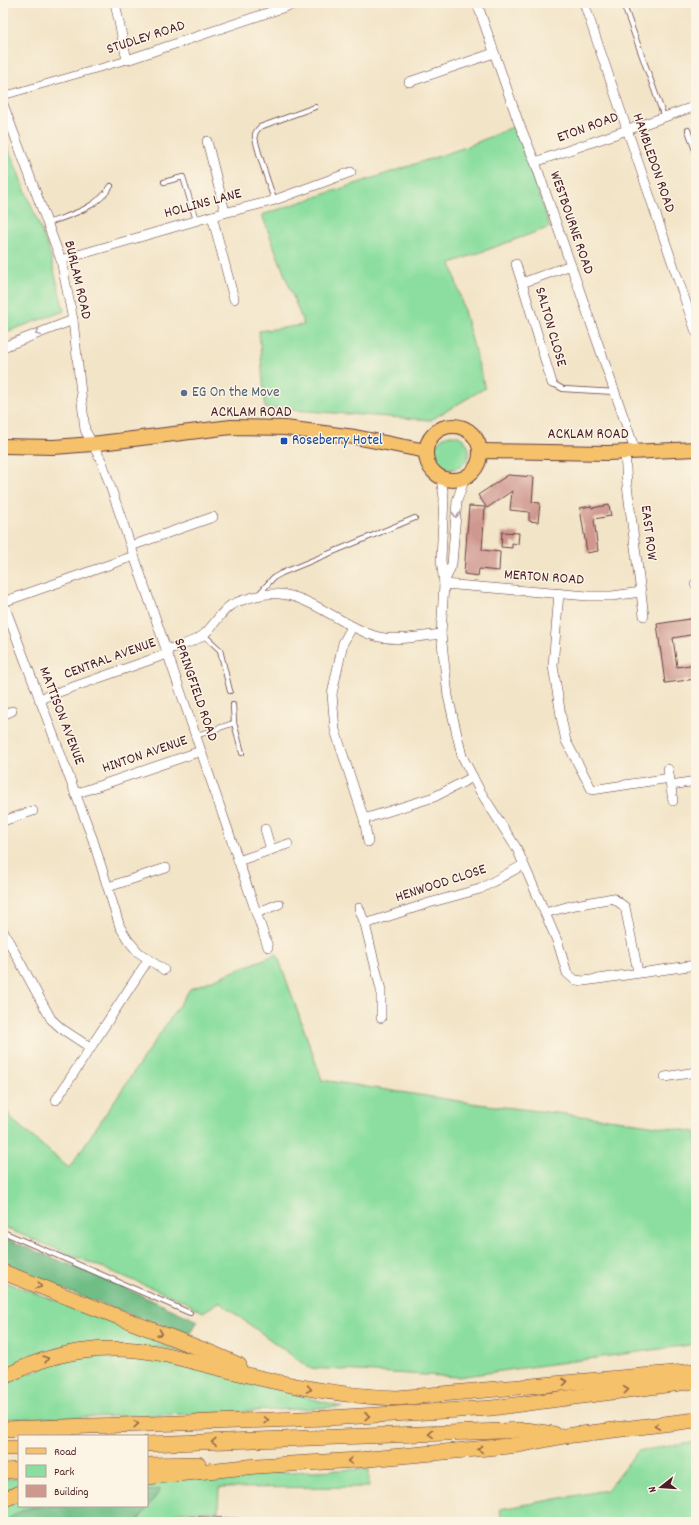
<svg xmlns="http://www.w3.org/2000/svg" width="699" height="1525" font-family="Dekko,sans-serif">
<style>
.green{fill:#8bde9f;stroke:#6a7e65}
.forest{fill:#70bd86;stroke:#5d6e58}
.building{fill:#cf988f}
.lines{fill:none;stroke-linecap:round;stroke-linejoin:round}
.service-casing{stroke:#633d42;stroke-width:6}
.pedestrian-casing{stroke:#633d42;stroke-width:8}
.minor-casing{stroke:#633d42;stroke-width:10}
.primary-casing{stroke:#633d42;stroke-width:16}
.trunk-casing{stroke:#633d42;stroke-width:16}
.service{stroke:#fff;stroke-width:4.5}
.pedestrian{stroke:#fff;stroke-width:7}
.minor{stroke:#fff;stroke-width:9}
.primary{stroke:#f5c16b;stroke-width:14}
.trunk{stroke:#f5c16b;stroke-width:15}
.oneway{stroke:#ae9aa0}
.oneway2{stroke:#976848}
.service-dot{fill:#5c6f8a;stroke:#fcf5e5;stroke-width:1.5}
.transit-dot{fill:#1a4fb4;stroke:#fcf5e5;stroke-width:1.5}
.labels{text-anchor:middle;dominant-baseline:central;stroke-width:3;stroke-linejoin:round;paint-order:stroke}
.street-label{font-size:15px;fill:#4a1f2b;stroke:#fcf5e5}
.service-label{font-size:15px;fill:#4e5e75;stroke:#fcf5e5;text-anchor:start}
.transit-label{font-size:15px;fill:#164399;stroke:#fcf5e5;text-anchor:start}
</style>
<rect width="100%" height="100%" fill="#fcf5e5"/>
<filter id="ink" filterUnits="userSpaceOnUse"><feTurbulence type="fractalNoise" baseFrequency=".025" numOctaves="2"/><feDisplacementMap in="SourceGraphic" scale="8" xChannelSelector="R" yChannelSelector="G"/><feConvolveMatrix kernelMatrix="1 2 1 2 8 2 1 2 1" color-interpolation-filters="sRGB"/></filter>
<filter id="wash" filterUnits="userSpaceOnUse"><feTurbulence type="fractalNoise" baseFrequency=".012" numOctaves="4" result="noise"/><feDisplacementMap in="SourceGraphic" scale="16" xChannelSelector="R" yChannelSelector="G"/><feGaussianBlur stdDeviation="0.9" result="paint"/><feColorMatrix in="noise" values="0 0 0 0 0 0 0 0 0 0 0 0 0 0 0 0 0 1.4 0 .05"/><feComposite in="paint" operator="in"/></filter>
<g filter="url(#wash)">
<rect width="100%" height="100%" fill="#f2e4c7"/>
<g class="green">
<path d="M515,126L550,227L451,263L485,388L431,420L265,408L259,331L304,325L262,215L466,147Z"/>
<path d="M3,135L49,250L64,311L3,333Z"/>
<circle cx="452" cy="452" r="17"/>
<path d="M277,954L322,1080L478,1104L616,1120L696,1132V1344L458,1377L309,1368L219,1302L203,1312L184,1301L3,1227V1099L10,1118L69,1168L190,989Z"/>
<path d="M3,1281L201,1355L200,1358L161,1347L30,1357L3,1370Z"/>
<path d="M133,1354L183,1363L342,1407L163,1415L3,1419V1387L15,1378L76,1357Z"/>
<path d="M696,1442V1522H502L500,1509L607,1490L638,1451Z"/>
<path d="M369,1469V1487L219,1488L218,1512H179L160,1522H3V1507L19,1500V1506H147V1479L233,1474Z"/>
<path d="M19,1478V1486L3,1492V1479Z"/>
</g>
<g class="forest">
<path d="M3,1238L93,1274L198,1321L188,1336L3,1267Z"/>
<path d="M161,1489L137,1522H3L23,1510L38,1506H147V1491Z"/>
</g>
<g id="blocks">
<g class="building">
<path d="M508,475L534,477L532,502L540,503L538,522L529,521V512L510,510L512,491L487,508L478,495Z"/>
<path d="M609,505L611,516L594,519L598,551L587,553L580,508L591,506L592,508Z"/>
<path d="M469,506L485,507L482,550L500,552L499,571L479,569L478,576L464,574Z"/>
<path d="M502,532L519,533L518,544L512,543V548L501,547Z"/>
<path d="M696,618V634L673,638L677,667L696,664V679L665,683L657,624Z"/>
</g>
</g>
</g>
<g filter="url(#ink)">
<use href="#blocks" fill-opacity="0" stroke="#633d42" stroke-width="1"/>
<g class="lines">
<g class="service-casing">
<g id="service">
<path d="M623,3L664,117"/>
<path d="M688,130L696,153"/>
<path d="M164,182L183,177L196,220"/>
<path d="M274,200C271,189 254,143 255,135C255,132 258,129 260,127L315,107"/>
<path d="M48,223C71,215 97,208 111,186"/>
<path d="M552,383L563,389L615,392"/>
<path d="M259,594L273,578L282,573L415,518"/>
<path d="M204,635L220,650L230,691"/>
<path d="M233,705L234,723"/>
<path d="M195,736L234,723L242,753"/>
<path d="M3,1232L190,1313"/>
<path d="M174,1522L192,1519L266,1522"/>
</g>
</g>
<g class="pedestrian-casing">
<path id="pedestrian" d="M3,96L127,60"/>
</g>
<g class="minor-casing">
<g id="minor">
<path d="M115,3L127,60L297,3"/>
<path d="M477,3L518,121L535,162L636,453"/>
<path d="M584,3L696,332"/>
<path d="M409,82L494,53"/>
<path d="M3,104L61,260L73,320L85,430L102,462L268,947"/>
<path d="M207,141L225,212"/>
<path d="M535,162L696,106"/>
<path d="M212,216L234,299"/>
<path d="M61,260L212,216L272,201L351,172"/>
<path d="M516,264L522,283"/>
<path d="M3,347L73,320"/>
<path d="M552,383L522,283L571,265"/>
<path d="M625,453L627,485L644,616"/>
<path d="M441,477L444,498L441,560L444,584L441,634L448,696L462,756L480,791L517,849L558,943L567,973L575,980L584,981L696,965"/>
<path d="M131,546L213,517"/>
<path d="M444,583L452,564L457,501L465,477"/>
<path d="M444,584L588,596H612L641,592"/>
<path d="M695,584H696"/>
<path d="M559,593L553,666L562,722L566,741L592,790L670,778"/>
<path d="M3,602L93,840L120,927L128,940L138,952L164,970"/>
<path d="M3,602L134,556"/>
<path d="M352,627L343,643L332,694L335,730L364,819L368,842"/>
<path d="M166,650C178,646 192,643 202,636C213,628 220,612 231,605C238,601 249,598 257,596C302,584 335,624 375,636C396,642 421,636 441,634"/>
<path d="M39,699L167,654"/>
<path d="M3,715L12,711"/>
<path d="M668,769L673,801"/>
<path d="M671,785L696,781"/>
<path d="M75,794L201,751"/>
<path d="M364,819L434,797L473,777"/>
<path d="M3,821L33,811"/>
<path d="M265,829L271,850"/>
<path d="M238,861L288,844"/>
<path d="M108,887L166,868"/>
<path d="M359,908L365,924L381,990V1018"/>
<path d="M256,913L279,904"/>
<path d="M545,913L570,906L613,898L625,907L638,972"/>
<path d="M365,924L429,903L480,889L523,865"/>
<path d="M3,931L51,1019L62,1029L91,1048"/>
<path d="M665,1077L696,1072"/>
<path d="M56,1100L148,960"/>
</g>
</g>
<g class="primary-casing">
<g id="primary">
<circle cx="453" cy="453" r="27"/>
<path d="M3,446L54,447L92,444L231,427L285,428L355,437L426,451"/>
<path d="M480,451L608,453L696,449"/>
</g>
</g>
<g class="trunk-casing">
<g id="trunk">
<path d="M3,1272L214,1354L239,1365"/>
<path d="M3,1378C52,1350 108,1343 163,1354C240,1373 317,1396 397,1398L696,1371"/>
<path d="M3,1429L328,1418L492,1408L696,1381"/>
<path d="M147,1444L526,1430L554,1434"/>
<path d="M3,1448H19"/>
<path d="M147,1465L198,1464"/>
<path d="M3,1471L19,1470"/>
<path d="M147,1477L257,1466L358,1460L519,1445L565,1436L696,1420"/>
<path d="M3,1500L19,1493"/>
</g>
</g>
<use href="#service" class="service"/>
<use href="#pedestrian" class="pedestrian"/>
<use href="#minor" class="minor"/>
<use href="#primary" class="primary"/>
<use href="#trunk" class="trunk"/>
</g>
<defs><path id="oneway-chevron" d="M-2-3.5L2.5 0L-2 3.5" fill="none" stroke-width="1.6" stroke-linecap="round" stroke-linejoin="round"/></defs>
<g class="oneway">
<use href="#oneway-chevron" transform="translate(38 333) rotate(159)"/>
<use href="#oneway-chevron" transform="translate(456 515) rotate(95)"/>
</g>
<g class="oneway2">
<use href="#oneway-chevron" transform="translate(39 1286) rotate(21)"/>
<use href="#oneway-chevron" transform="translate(160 1333) rotate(21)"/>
<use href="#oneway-chevron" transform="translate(46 1359) rotate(-17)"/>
<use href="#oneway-chevron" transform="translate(565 1382) rotate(-5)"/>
<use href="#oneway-chevron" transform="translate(309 1389) rotate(10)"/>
<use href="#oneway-chevron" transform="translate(626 1390) rotate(-6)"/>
<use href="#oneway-chevron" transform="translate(367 1416) rotate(-3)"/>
<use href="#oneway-chevron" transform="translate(266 1420) rotate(-2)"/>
<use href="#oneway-chevron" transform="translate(136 1424) rotate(-2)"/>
<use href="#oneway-chevron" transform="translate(657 1426) rotate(172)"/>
<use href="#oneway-chevron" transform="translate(431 1434) rotate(178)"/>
<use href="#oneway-chevron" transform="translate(214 1442) rotate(178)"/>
<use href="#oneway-chevron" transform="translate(480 1449) rotate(175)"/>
<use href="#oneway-chevron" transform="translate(350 1461) rotate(177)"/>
</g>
</g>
<circle class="service-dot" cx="184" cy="393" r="4"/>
<rect class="transit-dot" x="280" y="437" width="8" height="8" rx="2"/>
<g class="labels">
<g class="street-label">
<text transform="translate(146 38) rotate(-18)">STUDLEY ROAD</text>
<text transform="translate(588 128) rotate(-20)">ETON ROAD</text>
<text transform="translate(653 163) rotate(71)">HAMBLEDON ROAD</text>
<text transform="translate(203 204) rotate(-15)">HOLLINS LANE</text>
<text transform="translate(571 223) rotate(71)">WESTBOURNE ROAD</text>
<text transform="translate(77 280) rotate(77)">BURLAM ROAD</text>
<text transform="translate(550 327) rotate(74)">SALTON CLOSE</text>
<text x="251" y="413">ACKLAM ROAD</text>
<text x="588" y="435">ACKLAM ROAD</text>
<text transform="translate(648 533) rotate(83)">EAST ROW</text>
<text transform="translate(544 578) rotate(4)">MERTON ROAD</text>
<text transform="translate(110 659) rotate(-20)">CENTRAL AVENUE</text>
<text transform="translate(195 690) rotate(71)">SPRINGFIELD ROAD</text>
<text transform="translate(61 716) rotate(69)">MATTISON AVENUE</text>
<text transform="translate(145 755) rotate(-19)">HINTON AVENUE</text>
<text transform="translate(441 884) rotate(-18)">HENWOOD CLOSE</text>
</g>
<g class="service-label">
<text x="192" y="393">EG On the Move</text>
</g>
<g class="transit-label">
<text x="292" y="441">Roseberry Hotel</text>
</g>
</g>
<rect width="699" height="1525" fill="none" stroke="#fcf5e5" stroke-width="16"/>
<rect x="18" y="1435" width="130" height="72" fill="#fcf5e5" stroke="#b59f9b"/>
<rect x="26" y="1448" width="20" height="6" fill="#f5c16b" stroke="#b59f9b"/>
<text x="54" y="1455" font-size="12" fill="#4a1f2b">Road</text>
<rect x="26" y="1465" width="20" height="12" fill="#8bde9f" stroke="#b59f9b"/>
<text x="54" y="1475" font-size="12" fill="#4a1f2b">Park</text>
<rect x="26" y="1485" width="20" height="12" fill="#cf988f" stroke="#b59f9b"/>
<text x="54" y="1495" font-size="12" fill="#4a1f2b">Building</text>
<g transform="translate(661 1487) rotate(253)" stroke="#fcf5e5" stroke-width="3" paint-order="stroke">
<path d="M0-3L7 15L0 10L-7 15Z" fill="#4a1f2b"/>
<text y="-6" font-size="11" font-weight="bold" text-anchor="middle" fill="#4a1f2b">N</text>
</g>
</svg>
